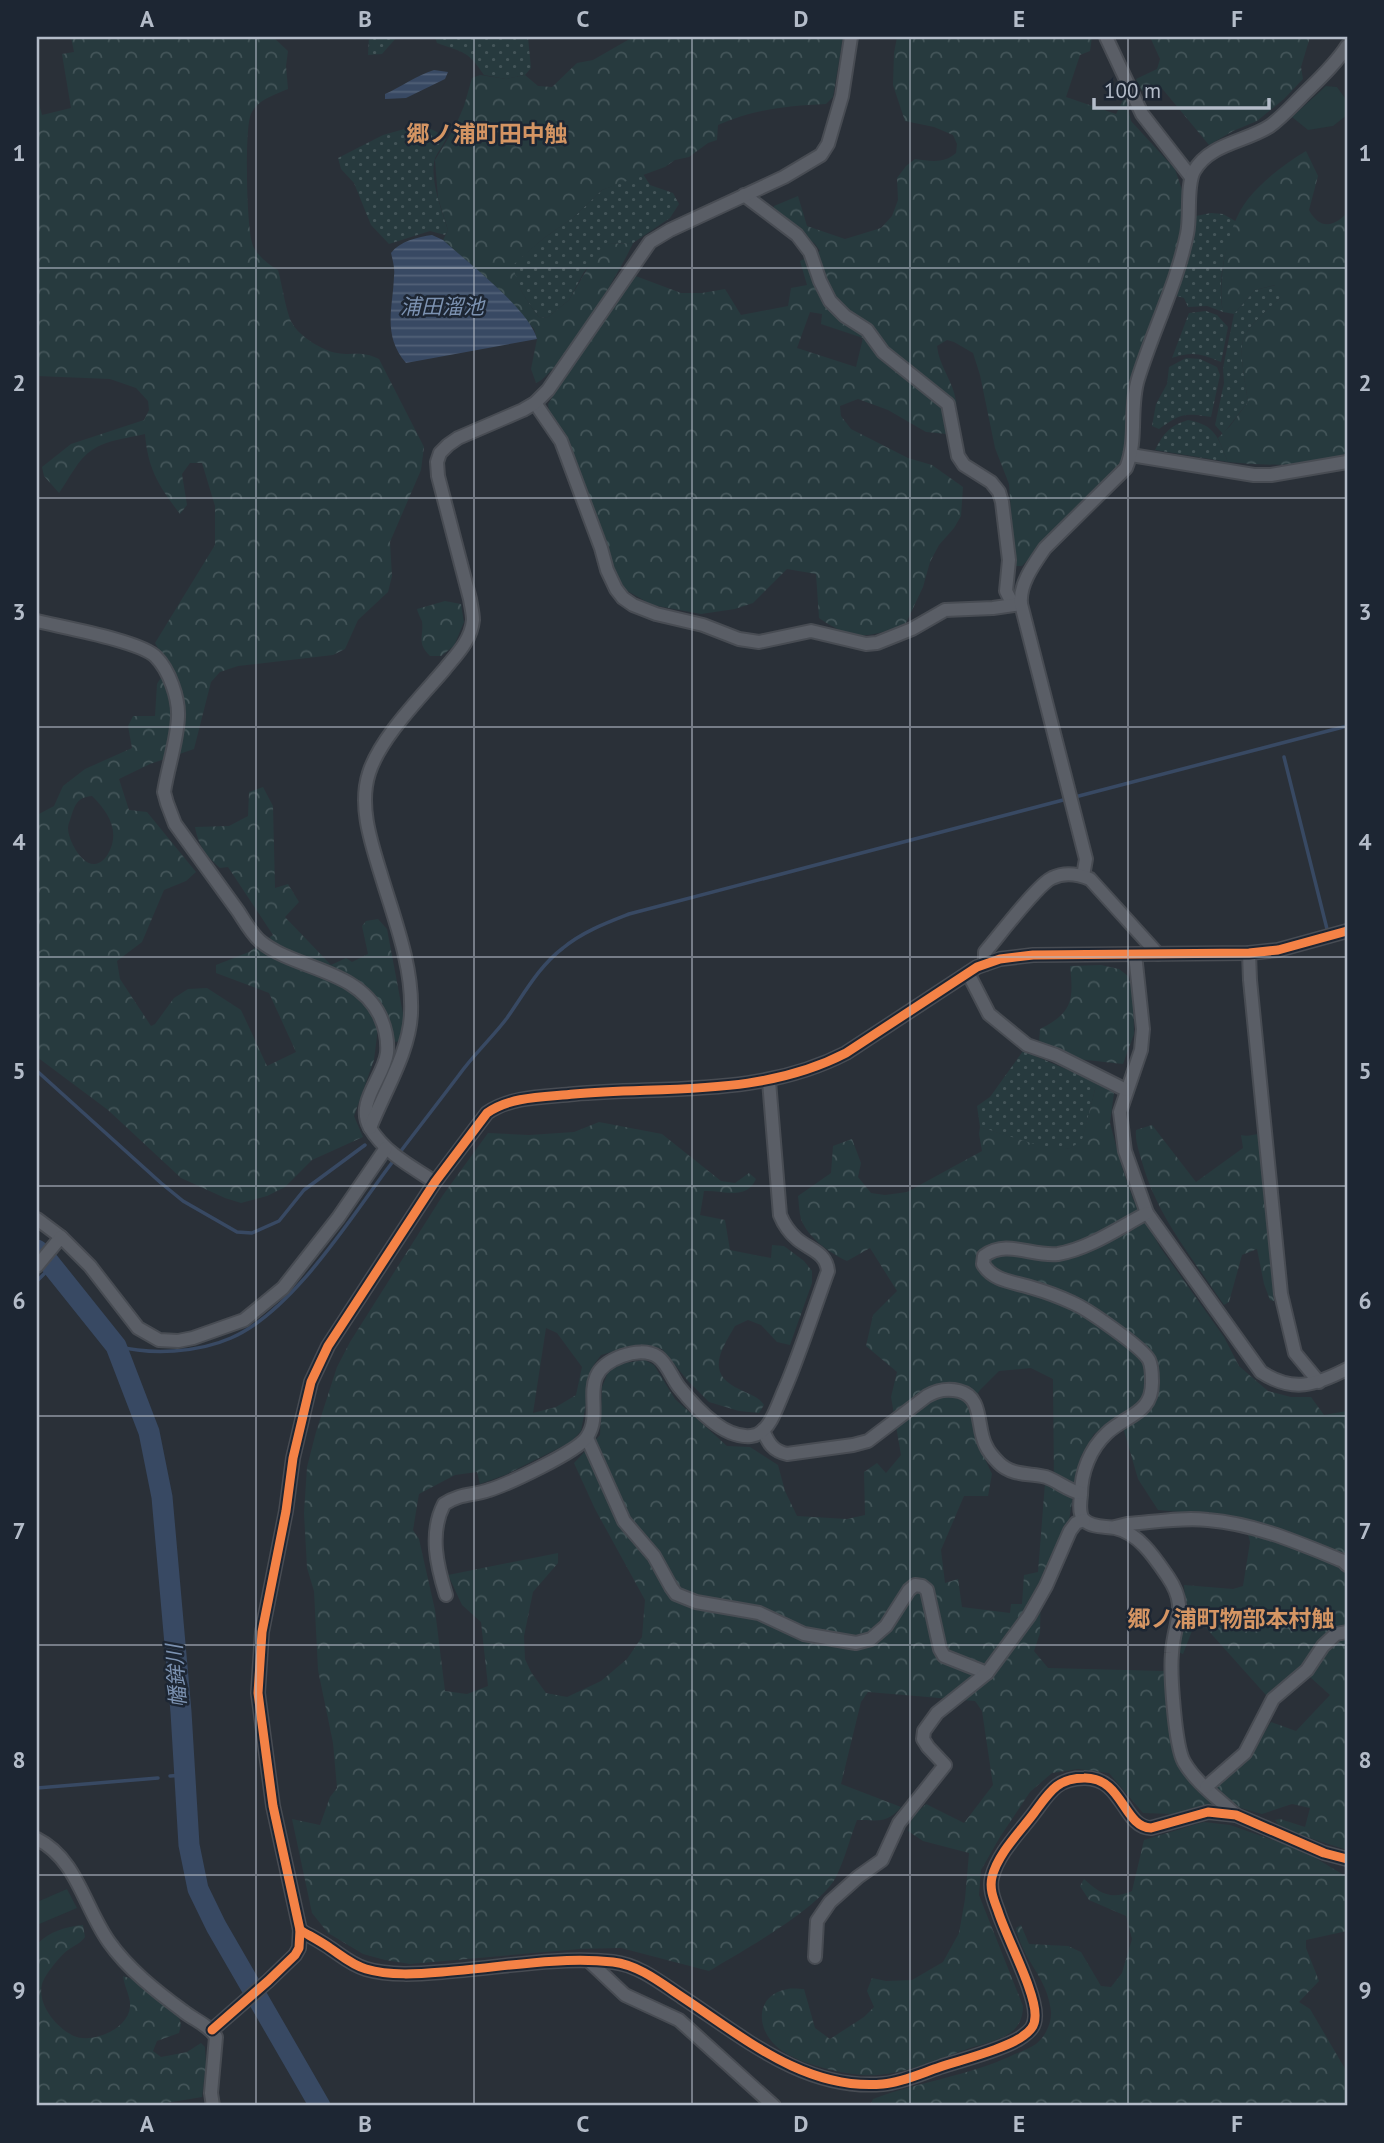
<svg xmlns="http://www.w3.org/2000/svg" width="1384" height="2143" font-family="'PT Sans','Noto Sans JP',sans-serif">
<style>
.grass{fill:url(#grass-dots)}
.forest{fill:url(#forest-crowns);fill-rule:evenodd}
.green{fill:#273a3e}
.water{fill:url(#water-rules)}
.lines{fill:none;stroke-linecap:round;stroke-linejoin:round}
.stream{stroke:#384963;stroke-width:3.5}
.river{stroke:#384963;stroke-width:21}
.minor-casing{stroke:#484c53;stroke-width:16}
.minor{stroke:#5a5e66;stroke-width:12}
.cycleway-casing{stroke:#1d2633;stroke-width:13}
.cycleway{stroke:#f48246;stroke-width:9}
.grid{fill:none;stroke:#b4bcc9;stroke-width:2;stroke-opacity:0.55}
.labels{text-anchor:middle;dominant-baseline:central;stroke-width:5;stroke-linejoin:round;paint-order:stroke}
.water-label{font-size:21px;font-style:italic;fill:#7c92b1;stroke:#1d2633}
.quarter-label{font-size:23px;font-weight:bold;fill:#d59563;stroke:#1d2633}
.neatline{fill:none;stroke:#b4bcc9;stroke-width:2.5}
.grid-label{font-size:23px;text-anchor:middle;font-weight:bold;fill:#b4bcc9}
</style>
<defs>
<pattern id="grass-dots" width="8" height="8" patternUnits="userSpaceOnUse" patternTransform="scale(1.75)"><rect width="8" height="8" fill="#273a3e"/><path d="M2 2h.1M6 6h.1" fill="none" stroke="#445559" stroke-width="1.8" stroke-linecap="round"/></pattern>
<pattern id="forest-crowns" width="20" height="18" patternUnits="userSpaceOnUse" patternTransform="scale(1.75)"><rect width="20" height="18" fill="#273a3e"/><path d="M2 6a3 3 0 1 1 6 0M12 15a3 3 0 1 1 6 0" fill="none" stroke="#445559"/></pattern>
<pattern id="water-rules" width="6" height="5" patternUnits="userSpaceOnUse" patternTransform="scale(1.75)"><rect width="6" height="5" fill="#384963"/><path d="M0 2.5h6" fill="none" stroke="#526178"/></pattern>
</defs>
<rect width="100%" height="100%" fill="#2a3038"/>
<g class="grass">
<path d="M369,37H397L382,54L368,55Z"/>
<path d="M435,37H528L531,68L525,75L506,79L484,75C467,50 464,53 437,43Z"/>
<path d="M415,126C429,127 436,130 446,139C443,145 438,152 435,158C429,178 442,211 448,230L445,235L430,231L389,244L371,225L354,183L341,169L338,158L383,135Z"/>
<path d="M643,174L650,185L673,193L679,204L670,218L633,243L609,244L584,272L569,300L547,318L539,317C526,301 517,286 512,265L544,238L574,217L602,190Z"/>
<path d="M1211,213L1223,214L1237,222C1224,248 1217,283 1223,312L1207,306L1188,307L1184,298L1177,296L1196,216Z"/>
<path d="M1276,285L1281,290V297C1270,308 1248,325 1243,340C1239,354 1246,386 1248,402L1223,434L1215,425L1224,383L1223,368L1234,314L1255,290Z"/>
<path d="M1206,311L1217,315L1228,327L1221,362C1201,354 1193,351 1172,358L1189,313Z"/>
<path d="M1186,358L1200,359L1217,367L1220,375L1211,417C1183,413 1182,413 1159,429L1152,426L1156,404L1167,384L1169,367Z"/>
<path d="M1188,420C1216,425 1218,438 1228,462L1155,450C1164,433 1169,426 1188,420Z"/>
<path d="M1023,1051L1097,1082L1082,1141L1071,1148L1053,1151L980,1127L977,1106L990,1097Z"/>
</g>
<g class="forest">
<path d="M71,37H273L288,51L286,66L288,89C274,95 254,101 250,117C245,134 246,236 254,248C260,258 269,265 278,270C282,284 286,312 292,323C299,336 323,351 337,353C355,356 360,350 379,359L424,447L421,470L390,542L392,576L388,592L358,620L345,649L333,655L238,666L220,672L211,682L194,749L150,764L119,779L129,810L147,812L196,872L186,881L164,890L142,942L117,961L120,979L151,1026L155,1024L174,998L188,989L207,988L241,1010L267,1066L296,1052L269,993L216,973V965L249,952L273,935L228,867L220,868C206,856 198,845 195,827L229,826L248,816L249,792L263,787L273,806L275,888L288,884L299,902L285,917L331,965L346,958L352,962L368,954L362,926L366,921L378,919L387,929L404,1019L402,1041L394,1042L391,1024L378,1028L374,1060L354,1116L363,1137L312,1160L285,1187L267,1196L241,1203L225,1198L181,1178L108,1110L37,1057V815L54,806L63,786L85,769L132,748L128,726L133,716H155L157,684L168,666L155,643L215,545V506L202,463H190L182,474L187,505L180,514C159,486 148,470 145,434C128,438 107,440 92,450C78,459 69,479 59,493L44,476L42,467L71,444L144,420L149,410L148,401L136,388L110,379L37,376V104H39L42,115L71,108L62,54L74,52ZM92,796C108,812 121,831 108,854C105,859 101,863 95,864C82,866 68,840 68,828C68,824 70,821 71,817C75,804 78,797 92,796Z"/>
<path d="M633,37H843L833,97L826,104C786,106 755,109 718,125L717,140L708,143L689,157L675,160L665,167L602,190L574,217L544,238L513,265C517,286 526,301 539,317L547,318L569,300L597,252L609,244L633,243C623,267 556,378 536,383L531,369L537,339L534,329L496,287L443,240L448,230L438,198L435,160L455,127L464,106L472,78L480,75L506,79L525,75L538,86L552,87L577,63L593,60Z"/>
<path d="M897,37H1092L1090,51L1080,55L1066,97L1116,114L1123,100L1126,99L1131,121L1175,169L1182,190L1184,217L1178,261L1151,325L1127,393L1125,452L1120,464L1022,566H1015L1009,484L995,448L980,375L973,353L954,342L947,340L937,346C939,366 953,381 956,401C958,411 948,423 947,434L926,432L888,410L858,399L840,406L841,416L851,429L908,458L932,465L963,487L961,516L954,528L939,545L930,562L923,587L906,623C871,639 852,641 819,618L816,574L787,569L753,603L735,609L701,614L652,605L617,585L577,469L561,428L549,411L548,404L633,275L681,293H702L725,289L741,315L788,306L791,288L807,285L800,261L820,251L815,244L772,211L774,206L798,196L807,226L845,239L881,228L892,216L898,200L897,178L906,166L915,159C930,161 944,164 956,153L957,144L953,135L934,127L905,121L893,85L894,53ZM810,312L822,314L821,324L863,338L856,367L797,348Z"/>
<path d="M1150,37H1310L1301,67L1303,79L1284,99L1257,121L1233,131L1209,145L1160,86L1142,91L1136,79L1157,69L1160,59Z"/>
<path d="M1306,151L1318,176L1309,210C1319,229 1333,228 1347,213V452C1320,469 1259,465 1228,462L1218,438L1230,426L1248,402C1246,386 1239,354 1243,340C1248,325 1270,308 1281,297L1280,290L1275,285L1255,290L1234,314L1223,312C1217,280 1227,225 1248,199C1263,180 1286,163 1306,151Z"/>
<path d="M445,601L461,604L464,622L454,646L441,656H430C416,642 424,637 422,621C421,620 417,610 417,609Z"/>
<path d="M1101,965L1119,969L1128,976L1133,991L1134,1034L1123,1064L1077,1059L1039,1042L1040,1029C1072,1013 1074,1001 1070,966Z"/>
<path d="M1097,1082L1114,1093L1110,1123L1121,1164L1133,1199L1160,1247L1224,1337L1239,1366L1268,1391L1291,1397H1311L1324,1415L1347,1411V1850L1282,1829L1275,1820L1280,1819L1305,1827L1310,1808L1292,1804L1262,1814L1237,1807L1212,1804L1173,1814L1143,1813L1109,1773L1078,1769L1052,1773L1030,1792L1000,1837L981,1870L979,1895L1023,2006C1023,2036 996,2040 970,2048C936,2060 898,2078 861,2075C837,2073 793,2062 776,2046C755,2027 756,1994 788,1989C793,1988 799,1989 804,1989L815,2028L830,2039L864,2017L874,2007L867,1991L872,1978L886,1981L912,1980L943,1962L959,1933L965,1899L969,1853L923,1841L908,1831L913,1816L926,1804L964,1823L993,1785L982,1711L975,1701L868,1692L861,1702L841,1784L901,1807C887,1824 878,1820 857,1820C850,1838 845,1859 836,1877C819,1909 742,1951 709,1971L621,1948L580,1949L410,1964L385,1960L363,1954L328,1933L312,1913L292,1819L320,1825L330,1797L337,1788L333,1743L318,1670L314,1591L307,1568L304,1513L307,1467L316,1432L337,1367L350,1342L443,1195L488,1133L529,1135L574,1132L599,1122L662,1134L721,1181L735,1183L749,1173L756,1179C746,1201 724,1190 704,1191L700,1215L725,1220L730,1250L771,1258L772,1245L784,1246L804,1261L812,1271V1283L790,1345L777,1342L761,1325L748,1320L735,1326C720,1352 705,1374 741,1390C749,1394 759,1397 764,1405L759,1413L739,1411L709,1402L688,1381L662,1349L648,1345L625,1348L601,1355L593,1366L581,1431L571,1442L505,1475L480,1484L477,1472L455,1475L419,1494L413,1530L419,1539L435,1610L445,1691L467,1694L488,1686L481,1622L462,1605L448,1575L558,1553V1563L533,1592L524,1636L525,1659L531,1672L546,1693L567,1697L601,1681L627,1659L642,1637L645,1600L595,1509L574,1463L600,1435L602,1387L609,1370L625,1363L645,1360L654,1365L675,1399L727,1446L750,1447L778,1465L785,1491L797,1516L847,1519L865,1515L864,1472L877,1463L886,1473L901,1455L891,1397L897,1372L866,1346L873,1315L897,1291L870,1248L847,1261C830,1253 808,1238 801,1219C799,1212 799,1204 798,1196L831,1173L833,1146L852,1139L861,1163L858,1177L871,1193L885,1195L907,1192L982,1151L979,1134L980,1127L1053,1150L1071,1148L1082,1140ZM546,1328L557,1333L582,1367L576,1395L556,1407L533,1413ZM1031,1368L1053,1379L1054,1486L1045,1483L1038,1572L1024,1575L1022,1604H1011L1010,1613L962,1607L958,1579L945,1583L941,1550L964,1496H988L992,1474L984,1457L970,1405L980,1390L999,1371ZM1120,1417L1138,1479L1158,1510L1244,1518L1250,1542L1243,1586L1233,1589L1184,1585L1186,1615L1178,1652L1183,1654L1197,1618L1274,1704L1310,1677L1330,1695L1296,1731L1271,1722L1250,1756L1222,1782L1203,1792L1182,1772L1172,1751L1165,1671L1048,1668L1034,1651L1040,1633L1041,1588L1056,1557L1069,1521L1076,1475L1081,1456L1094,1434Z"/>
<path d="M1152,1125L1196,1182L1243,1148L1241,1135C1249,1137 1253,1134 1261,1134L1274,1301L1270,1300L1264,1284L1257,1249L1242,1255L1229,1302L1224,1305C1193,1259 1157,1216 1142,1162C1139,1151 1135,1141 1136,1130Z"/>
<path d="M1204,1822L1230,1825L1304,1851L1347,1877V1931L1306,1940V1948L1319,1981L1299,2002L1310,2009L1347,2072V2106H870L873,2099C918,2082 967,2076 1011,2056C1019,2052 1029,2049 1036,2044C1045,2037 1052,2023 1051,2011C1047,1976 1022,1960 1016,1928L1021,1925L1029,1944L1068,1946L1081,1952L1101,1986L1111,1987L1122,1973L1132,1939L1126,1916L1089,1900L1080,1886L1084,1879C1100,1894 1111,1900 1132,1891L1144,1840Z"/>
<path d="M83,1925L85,1937C81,1943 75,1945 68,1950C60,1956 49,1970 44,1979C33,2000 56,2028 74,2036C93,2044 128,2029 130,2007C131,1997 124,1986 123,1976L132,1979L179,2017L181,2025L179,2033L157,2041L153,2051L161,2057L187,2052L201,2043L205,2047L206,2064L202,2097L148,2106H37V1944C51,1931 64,1927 83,1925Z"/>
</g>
<g class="green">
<path d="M1326,86L1337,87L1347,101V115L1333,126L1308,130L1292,117Z"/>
<path d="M67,1889L77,1908L37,1925V1902Z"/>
</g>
<g class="water">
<path d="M434,70L448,72L445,79L406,98L385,99V94C401,87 417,75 434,70Z"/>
<path d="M432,235L443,240C467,262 530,310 537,339L406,363C382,335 393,308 394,276C395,269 393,261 391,253C400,241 418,237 432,235Z"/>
</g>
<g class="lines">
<g class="stream">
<path d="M1284,757L1327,929"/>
<path d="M1075,797L1347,726"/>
<path d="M37,1071L161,1183L183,1201L237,1232L252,1233L279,1221L304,1190L365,1145"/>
<path d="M37,1281L52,1266"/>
<path d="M116,1346C151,1355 197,1353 231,1338C290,1313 347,1224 385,1172C409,1140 434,1108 459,1075C473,1055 492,1038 507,1018C524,994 539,966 563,948C582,932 606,923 629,914L1067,799"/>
<path d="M170,1776L185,1775"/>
<path d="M37,1788L158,1778"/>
</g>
<path class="river" d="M37,1250L44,1256L116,1346L149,1432L162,1497L181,1712L189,1845L198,1889L216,1926L320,2106"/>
<g class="minor-casing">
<g id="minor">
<path d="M1106,37L1142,114L1191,177"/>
<path d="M744,195L797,235L810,252L820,281L830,301L845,316L867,330L883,352L948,404L958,456L964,465L991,482L999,492L1002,502L1009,560L1006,591L1013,605"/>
<path d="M535,403L561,441L601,548L607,570L616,589L623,598L633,605L656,614L703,625L739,639L759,642L811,631L866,644L877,643L912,629L945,610L993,608L1021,604"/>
<path d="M1131,455L1254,475H1271L1347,462"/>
<path d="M37,621C61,627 141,641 156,657C169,670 179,698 178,717C177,742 168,766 164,792L167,803L175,824C196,853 217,882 238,911C244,920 251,933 260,941C295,970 357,968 380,1016C385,1027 388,1041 387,1053C384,1077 355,1103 370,1128C385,1153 412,1167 435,1182"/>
<path d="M1083,876L1086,859L1021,604C1019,584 1034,564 1045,548L1126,468C1138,440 1129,408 1138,379C1153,330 1177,284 1187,234C1191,216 1186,186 1194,171C1210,143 1246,142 1270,126C1281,118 1291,107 1301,97C1317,81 1335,65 1347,46"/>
<path d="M1249,953L1250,980L1281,1294L1295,1353L1319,1382"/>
<path d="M1135,954L1143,1029L1141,1050L1120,1112L1125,1151L1147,1213L1261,1372C1293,1393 1316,1385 1347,1369"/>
<path d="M985,964V952C998,937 1038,884 1052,878C1064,872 1078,874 1090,879L1158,954"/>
<path d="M968,973L989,1014L1027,1045L1056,1055L1126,1090"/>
<path d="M370,1128C384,1092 410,1051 411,1013C413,967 395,921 382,878C372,845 358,807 369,773C380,738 420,698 444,670C456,655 471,641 473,620C473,613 471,606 470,599L438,476L437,462L440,453L448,445L458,438L523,410L535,403L548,390L650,242L670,230L784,177L821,155L828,144L842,96L851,37"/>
<path d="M1147,1213C1120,1227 1089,1249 1058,1254C1032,1257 1007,1239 984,1256L983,1264C993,1282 1016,1282 1033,1288C1047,1292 1060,1297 1073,1303C1087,1309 1142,1347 1149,1360C1152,1366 1152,1374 1152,1381C1153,1414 1126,1415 1107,1433C1090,1449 1081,1472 1081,1495C1080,1502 1079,1515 1084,1520C1092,1528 1105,1526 1115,1528C1139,1533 1155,1558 1168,1577C1189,1608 1174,1620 1172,1653C1170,1673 1175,1746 1184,1762C1196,1783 1219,1799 1236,1815"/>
<path d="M37,1219L61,1237"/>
<path d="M37,1266L61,1237L90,1266L138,1328L159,1340L178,1341L193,1338L244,1320L283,1288L338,1218L386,1148"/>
<path d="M763,1430C768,1443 773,1451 787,1454L853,1445L868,1441L927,1396C938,1390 947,1388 959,1391C984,1397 976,1428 986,1446C989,1453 994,1458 999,1463C1012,1476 1030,1473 1046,1477C1058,1481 1068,1491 1081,1493"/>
<path d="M587,1438L624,1521L654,1556L671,1587L676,1594L696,1602L759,1613L804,1634L856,1643L871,1639L886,1626L909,1590L915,1585L922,1586L927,1590L940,1649L944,1656L987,1673"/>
<path d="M1115,1527L1127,1524C1154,1522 1182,1517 1208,1520C1256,1524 1299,1543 1343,1561L1347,1565"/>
<path d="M446,1595C437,1566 429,1533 444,1504C461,1493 472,1496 489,1490C508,1484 577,1452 587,1437C606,1409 573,1374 622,1356C633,1352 648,1350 658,1357C667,1363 672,1378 679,1387C695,1407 723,1439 751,1436C760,1435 767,1427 771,1420C777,1409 781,1397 786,1386C802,1348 814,1309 828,1271C826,1252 810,1250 797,1239C789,1232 784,1225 780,1215L769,1081"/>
<path d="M1206,1787L1245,1753L1273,1699L1307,1670L1323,1646L1336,1634L1347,1632"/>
<path d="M37,1839C77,1859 84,1907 109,1942C128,1969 156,1991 183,2011C194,2020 209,2025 216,2037L211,2093L213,2106"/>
<path d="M300,1930C310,1936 320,1941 330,1948C342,1956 352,1965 366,1969C390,1976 418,1974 442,1972C498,1968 557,1956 613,1962C639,1965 661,1983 682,1997C743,2037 805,2091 883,2084C903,2082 922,2073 940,2067C961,2060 1008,2048 1023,2036C1030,2031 1035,2026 1035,2017C1037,1994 1006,1937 998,1911C994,1900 989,1889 992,1877C998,1853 1020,1832 1034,1813C1049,1793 1057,1778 1084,1778C1123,1777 1123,1827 1151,1828L1208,1812L1236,1815L1324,1853L1347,1859"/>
<path d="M815,1957L817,1921L830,1902L858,1877L882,1860L899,1823L945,1765L928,1747L923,1739L924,1731L937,1713L987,1673L1029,1616L1046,1586L1070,1531L1076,1523L1084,1520"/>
<path d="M590,1962L625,1995L679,2020L774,2106"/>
<path d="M212,2030L268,1981L295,1955L299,1948L300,1930L273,1806L258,1693L262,1632L286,1511L293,1458L311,1382L328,1346L435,1182L487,1113C511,1096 545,1097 574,1094C667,1086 761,1097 846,1053L977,967L1000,959L1033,955L1249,953L1278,950L1347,931"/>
</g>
</g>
<use href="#minor" class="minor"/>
<g class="cycleway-casing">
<g id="cycleway">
<path d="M300,1930C310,1936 320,1941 330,1948C342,1956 352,1965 366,1969C390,1976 418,1974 442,1972C498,1968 557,1956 613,1962C639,1965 661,1983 682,1997C743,2037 805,2091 883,2084C903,2082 922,2073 940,2067C961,2060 1008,2048 1023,2036C1030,2031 1035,2026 1035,2017C1037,1994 1006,1937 998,1911C994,1900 989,1889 992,1877C998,1853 1020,1832 1034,1813C1049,1793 1057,1778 1084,1778C1123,1777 1123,1827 1151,1828L1208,1812L1236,1815L1324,1853L1347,1859"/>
<path d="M212,2030L268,1981L295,1955L299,1948L300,1930L273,1806L258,1693L262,1632L286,1511L293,1458L311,1382L328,1346L435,1182L487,1113C511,1096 545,1097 574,1094C667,1086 761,1097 846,1053L977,967L1000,959L1033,955L1249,953L1278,950L1347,931"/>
</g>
</g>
<use href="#cycleway" class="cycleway"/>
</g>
<path class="grid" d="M256,37V2106M474,37V2106M692,37V2106M910,37V2106M1128,37V2106M37,268H1347M37,498H1347M37,727H1347M37,957H1347M37,1186H1347M37,1416H1347M37,1645H1347M37,1875H1347"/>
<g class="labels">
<g class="water-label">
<text x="442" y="306">浦田溜池</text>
<text transform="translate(176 1676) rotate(-94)">幡鉾川</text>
</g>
<g class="quarter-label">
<text x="487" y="133">郷ノ浦町田中触</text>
<text x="1231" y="1618">郷ノ浦町物部本村触</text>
</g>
</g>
<rect width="1384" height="2143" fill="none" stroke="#1d2633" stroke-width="77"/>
<path d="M1094 98v10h175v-10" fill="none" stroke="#b4bcc9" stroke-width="3.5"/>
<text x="1104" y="98" font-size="21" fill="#b4bcc9" stroke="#1d2633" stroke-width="5" paint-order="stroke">100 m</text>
<rect x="38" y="38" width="1308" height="2066" class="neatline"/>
<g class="grid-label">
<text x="147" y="27">A</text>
<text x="365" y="27">B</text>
<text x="583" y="27">C</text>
<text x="801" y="27">D</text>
<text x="1019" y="27">E</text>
<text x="1237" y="27">F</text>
<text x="19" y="161">1</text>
<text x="1365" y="161">1</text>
<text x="19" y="391">2</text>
<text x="1365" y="391">2</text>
<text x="19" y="620">3</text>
<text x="1365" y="620">3</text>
<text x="19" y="850">4</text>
<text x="1365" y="850">4</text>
<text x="19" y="1079">5</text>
<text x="1365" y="1079">5</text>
<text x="19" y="1309">6</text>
<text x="1365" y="1309">6</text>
<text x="19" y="1539">7</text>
<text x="1365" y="1539">7</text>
<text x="19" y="1768">8</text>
<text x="1365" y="1768">8</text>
<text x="19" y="1998">9</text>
<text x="1365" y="1998">9</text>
<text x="147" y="2132">A</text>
<text x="365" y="2132">B</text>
<text x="583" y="2132">C</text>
<text x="801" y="2132">D</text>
<text x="1019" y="2132">E</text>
<text x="1237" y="2132">F</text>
</g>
</svg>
